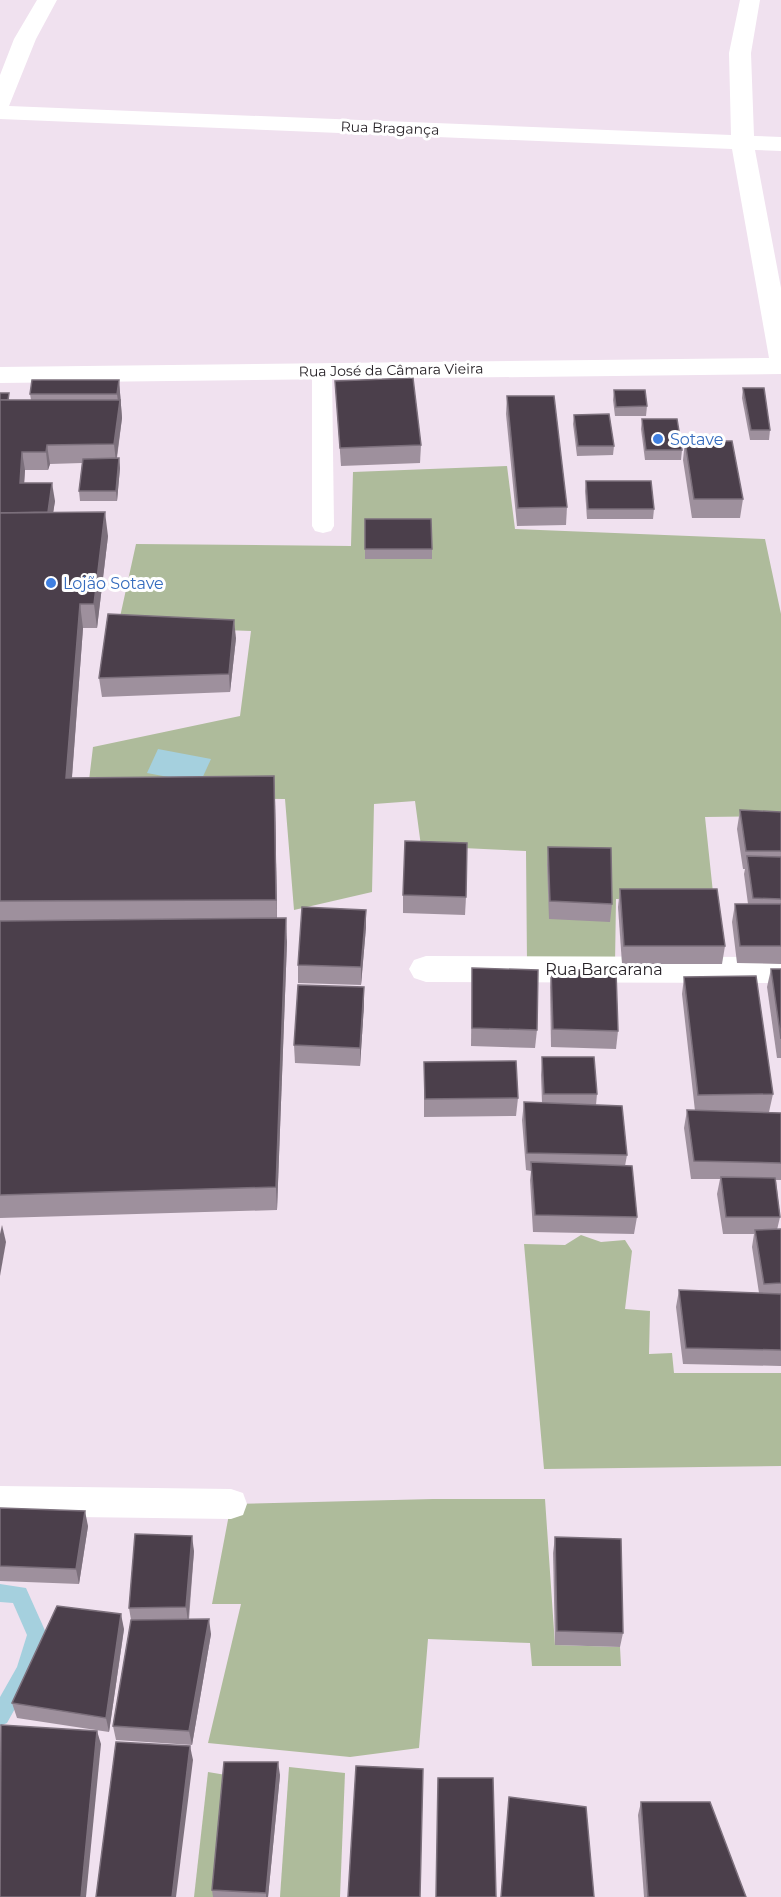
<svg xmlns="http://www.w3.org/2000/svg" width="781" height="1897" font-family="Montserrat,sans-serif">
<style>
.green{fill:#aebb9b}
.water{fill:#a5d0de}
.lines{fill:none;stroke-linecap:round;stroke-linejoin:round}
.stream{fill:#a5d0de;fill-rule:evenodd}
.lane{fill:#fff;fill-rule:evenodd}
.street{fill:#fff;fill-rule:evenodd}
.wall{fill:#9e909d}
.shaded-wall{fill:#7c707c}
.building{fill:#4b3f4b;stroke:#7c707c;stroke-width:1.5}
.shop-dot{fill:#3f7fe0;stroke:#fff;stroke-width:2}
.labels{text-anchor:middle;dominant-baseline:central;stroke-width:6;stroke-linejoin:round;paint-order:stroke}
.far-street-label{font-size:14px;fill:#282328;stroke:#fff}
.shop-label{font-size:16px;fill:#366cbe;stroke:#fff;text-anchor:start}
.street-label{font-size:16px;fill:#282328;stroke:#fff}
</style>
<rect width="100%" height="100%" fill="#f0e1ef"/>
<g class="green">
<path d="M507,466L515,529L765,539L781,614V816L705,817L714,902L616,899L615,964L527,963L526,851L421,846L415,801L374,804L372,892L294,910L285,799L87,797L93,747L240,716L251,631L118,626L136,544L351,546L353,472Z"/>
<path d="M581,1235L601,1242L625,1240L632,1251L625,1309L650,1311L649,1354L672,1353L674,1373H781V1466L544,1469L524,1244L565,1245Z"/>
<path d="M433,1499H545L555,1645L620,1647L621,1666H532L530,1643L428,1639L419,1748L350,1757L208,1743L241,1604H212L231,1504Z"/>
<path d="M289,1767L345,1773L340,1897H280Z"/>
<path d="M208,1772L226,1775L214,1897H194Z"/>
</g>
<path class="water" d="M158,749L211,759L200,783L147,773Z"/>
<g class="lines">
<path class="stream" d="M0,1584L26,1588L47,1635L32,1678L7,1723L0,1726V1697L17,1667L27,1635L13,1603L0,1602Z"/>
<g class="lane">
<path d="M322,365L329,367L332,371L334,526L331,531L323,533L315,531L312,526V371L315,367Z"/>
<path d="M0,1486L231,1489L243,1493L247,1504L243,1515L231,1519L0,1516Z"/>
</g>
<g class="street">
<path d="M37,0H57L36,39L9,106L731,135L729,53L740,0H760L751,53L754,136L781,137V151L755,150L781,288V374L0,383V367L769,358L732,149L0,119V75L14,39Z"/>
<path d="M426,956L781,957V983L426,982L414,978L409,969L414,960Z"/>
</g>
</g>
<g class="wall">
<path d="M119,380L122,418L117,458H119L120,468L117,501H80L79,491L82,463L50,464L48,470H25L24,483L55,501L53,512L108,536L97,628H83L72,778L275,800L277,918L287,942L277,1210L0,1218V393L10,400H31L30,394Z"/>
<path d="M335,381L421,445L420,463L341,466Z"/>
<path d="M743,388L770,430L769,440H750L742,398Z"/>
<path d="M614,390L647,406L646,416H615L613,400Z"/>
<path d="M507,396L567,507L566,525L517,526L506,414Z"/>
<path d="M574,415L614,446L613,455L577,456L573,424Z"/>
<path d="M642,419L682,450L681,460H645L641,429Z"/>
<path d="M685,441L743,499L740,518H692L683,460Z"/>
<path d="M586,481L654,509L653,519H587L585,491Z"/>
<path d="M365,519L432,549V559H365Z"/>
<path d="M236,638L230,692L102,697L99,678Z"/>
<path d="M740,810L781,812V964L737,963L732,922L735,904H748L744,874L745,869H743L737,829Z"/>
<path d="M548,847L612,904L610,922L549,919L547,865Z"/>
<path d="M620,889L725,946L722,964H622L618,907Z"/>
<path d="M403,895L466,897L465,915L403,913Z"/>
<path d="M366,910V927L361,985L298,983V965Z"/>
<path d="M472,968L537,1030L535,1048L471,1046Z"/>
<path d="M551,969L618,1031L616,1049L551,1047L550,987Z"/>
<path d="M771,969H781V1058H777L767,987Z"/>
<path d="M684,977L773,1094L769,1112H739L781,1113V1180H776L780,1217L777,1230L781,1229V1366L683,1364L676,1307L679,1290L759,1293L752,1247L754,1234H723L717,1194L720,1179H691L684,1128L687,1110L695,1111L682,994Z"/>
<path d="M364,987V1005L360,1066L295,1063L294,1045Z"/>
<path d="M542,1057L597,1094L596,1105L627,1155L625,1166L637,1217L634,1234L533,1232L530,1180L531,1171L526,1170L522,1120L524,1102L542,1103L541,1075Z"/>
<path d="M424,1062L518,1098L516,1116L424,1117Z"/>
<path d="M0,1508L88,1526L79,1584L0,1581Z"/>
<path d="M555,1537L623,1633L620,1647L555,1645L553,1553Z"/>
<path d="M194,1551L189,1620L211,1634L192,1745L116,1740L113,1726L131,1620L129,1608Z"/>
<path d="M124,1629L109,1732L17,1718L12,1703Z"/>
<path d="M280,1775L268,1897H213L212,1890Z"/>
<path d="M641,1802L746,1897H644L638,1815Z"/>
</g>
<g class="shaded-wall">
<path d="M119,380L122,418L116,462L114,444L119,409L117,394Z"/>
<path d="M47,445L50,464L48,470L46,452Z"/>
<path d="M22,452L25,470L23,501L20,483Z"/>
<path d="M119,458L120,468L117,501L116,491Z"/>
<path d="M52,483L55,501L50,534L47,516Z"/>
<path d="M105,512L108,536L97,628L94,604Z"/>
<path d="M80,604L83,628L70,802L66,778Z"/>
<path d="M234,620L236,638L230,692L229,674Z"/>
<path d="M274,776L275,800L277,924L276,900Z"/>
<path d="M366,910V927L361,985V967Z"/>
<path d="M286,918L287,942L277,1210L276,1187Z"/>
<path d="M364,987V1005L360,1066V1048Z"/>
<path d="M2,1225L6,1242L0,1276V1234Z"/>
<path d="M85,1511L88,1526L79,1584L76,1569Z"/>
<path d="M192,1536L194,1551L188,1622L186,1607Z"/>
<path d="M121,1614L124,1629L109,1732L106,1718Z"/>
<path d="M209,1619L211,1634L192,1745L189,1731Z"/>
<path d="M97,1731L101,1744L86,1897H81Z"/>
<path d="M190,1746L193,1760L176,1897H172Z"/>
<path d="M278,1762L280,1775L268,1897H266V1893Z"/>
</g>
<g class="building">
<path d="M413,378L421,445L340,448L335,381Z"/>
<path d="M32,380H119L117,394H30Z"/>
<path d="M743,388H764L770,430H751Z"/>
<path d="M614,390H645L647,406L616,407Z"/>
<path d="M0,393H9L8,400H0Z"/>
<path d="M507,396H554L567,507L518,508Z"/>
<path d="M0,400H120L114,444L47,445L46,452H22L20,483H52L48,512L0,513Z"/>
<path d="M609,414L614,446H578L574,415Z"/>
<path d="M642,419H677L682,450H646Z"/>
<path d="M685,441H732L743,499H694Z"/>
<path d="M119,458L116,491H79L83,459Z"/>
<path d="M586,481H651L654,509H588Z"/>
<path d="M105,512L94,604H80L66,778L274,776L276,900L0,901V513Z"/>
<path d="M365,519H431L432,549H365Z"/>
<path d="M108,614L234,620L229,674L99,678Z"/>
<path d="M740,810L781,812V851H746Z"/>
<path d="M405,841L467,843L466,897L403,895Z"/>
<path d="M548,847L611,848L612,904L550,901Z"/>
<path d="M747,856L781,857V899L753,898Z"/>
<path d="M620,889H717L725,946H624Z"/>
<path d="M735,904H781V946H740Z"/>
<path d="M302,907L366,910L361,967L298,965Z"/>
<path d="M286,918L276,1187L0,1195V921Z"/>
<path d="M472,968L538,970L537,1030L472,1028Z"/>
<path d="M551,969L616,971L618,1031L553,1029Z"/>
<path d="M771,969H781V1039Z"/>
<path d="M756,976L773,1094L698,1095L684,977Z"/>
<path d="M298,985L364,987L360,1048L294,1045Z"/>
<path d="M542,1057H594L597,1094H544Z"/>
<path d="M516,1061L518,1098L425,1099L424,1062Z"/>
<path d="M524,1102L622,1106L627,1155L527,1153Z"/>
<path d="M687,1110L781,1113V1163L694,1161Z"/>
<path d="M531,1162L632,1166L637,1217L535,1215Z"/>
<path d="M721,1177L775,1178L780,1217H726Z"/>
<path d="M781,1229V1283L764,1284L755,1230Z"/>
<path d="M679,1290L781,1294V1350L686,1348Z"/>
<path d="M0,1508L85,1511L76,1569L0,1566Z"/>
<path d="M135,1534L192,1536L186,1607L129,1608Z"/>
<path d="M555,1537L621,1539L623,1633L557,1631Z"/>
<path d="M57,1606L121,1614L106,1718L12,1703Z"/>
<path d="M209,1619L189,1731L113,1726L131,1620Z"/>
<path d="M1,1725L97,1731L81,1897H0Z"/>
<path d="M116,1742L190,1746L172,1897H96Z"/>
<path d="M224,1762H278L266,1893L212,1890Z"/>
<path d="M356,1766L423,1769L420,1897H348Z"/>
<path d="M438,1778H493L496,1897H436Z"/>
<path d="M509,1797L586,1807L594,1897H501Z"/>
<path d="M641,1802H710L746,1897H648Z"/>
</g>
<g class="shop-dot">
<circle cx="658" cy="439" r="6"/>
<circle cx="51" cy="583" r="6"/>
</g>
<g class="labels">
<g class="far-street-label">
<text transform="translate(390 128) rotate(2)">Rua Bragança</text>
<text transform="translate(391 370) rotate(-1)">Rua José da Câmara Vieira</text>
</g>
<g class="shop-label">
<text x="670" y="439">Sotave</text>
<text x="63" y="583">Lojão Sotave</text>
</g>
<g class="street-label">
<text x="604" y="969">Rua Barcarana</text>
</g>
</g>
</svg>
